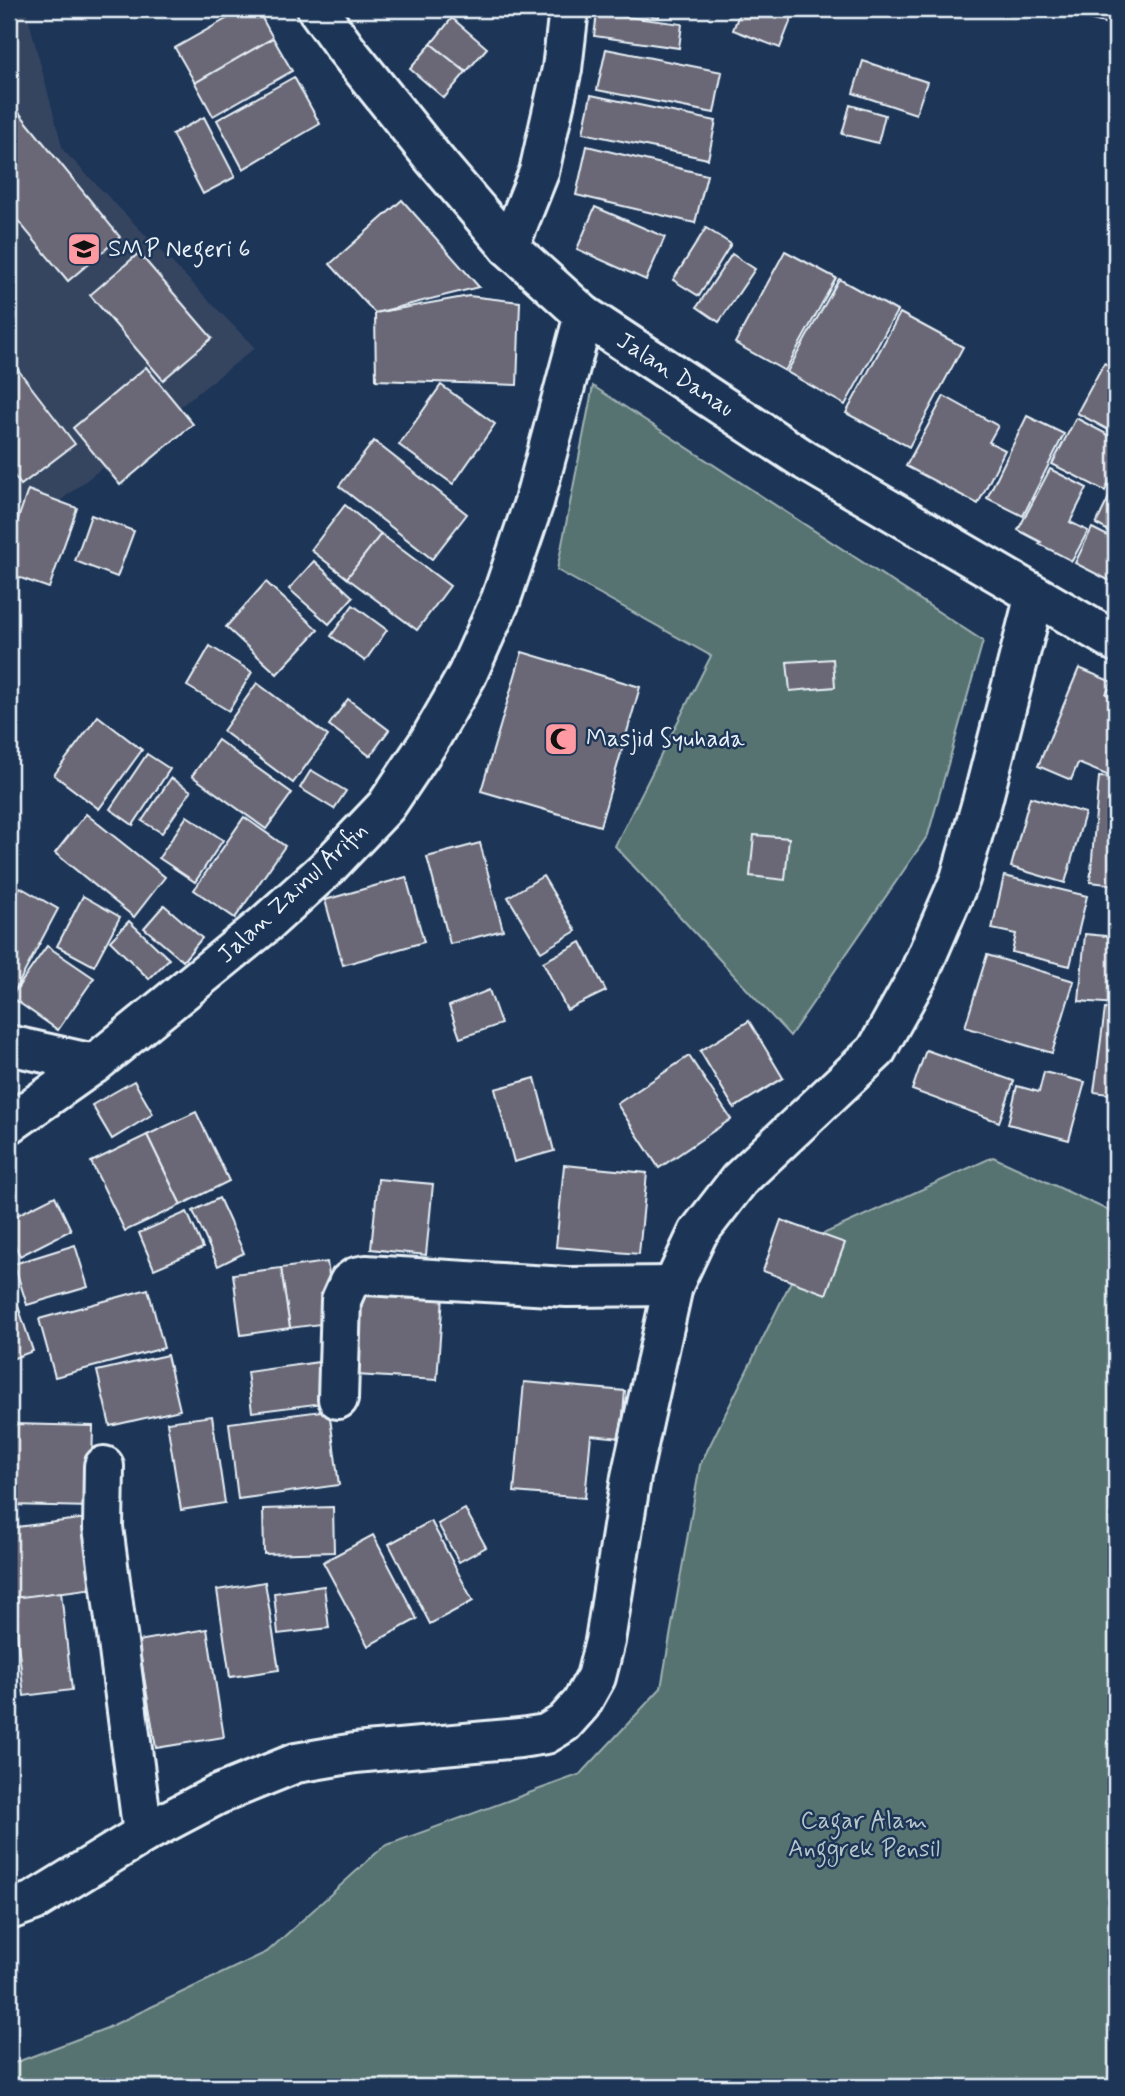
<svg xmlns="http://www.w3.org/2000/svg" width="1125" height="2096" font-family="Mynerve,sans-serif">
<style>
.built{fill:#344460}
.green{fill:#577371;stroke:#a0b2b4;stroke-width:2}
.building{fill:#6b6876;stroke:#e8f1f8;stroke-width:2}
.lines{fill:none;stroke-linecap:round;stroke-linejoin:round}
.minor-casing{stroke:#e8f1f8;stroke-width:44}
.minor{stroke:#1d3557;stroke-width:38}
.labels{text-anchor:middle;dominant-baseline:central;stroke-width:5;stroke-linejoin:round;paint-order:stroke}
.poi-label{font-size:24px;fill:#e8f1f8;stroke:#1d3557;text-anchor:start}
.street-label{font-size:24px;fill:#e8f1f8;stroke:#1d3557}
.park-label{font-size:24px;fill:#b5c5c9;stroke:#1d3557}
</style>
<rect width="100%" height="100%" fill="#1d3557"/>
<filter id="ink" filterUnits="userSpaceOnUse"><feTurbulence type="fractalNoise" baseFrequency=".0143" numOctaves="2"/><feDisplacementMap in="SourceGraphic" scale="14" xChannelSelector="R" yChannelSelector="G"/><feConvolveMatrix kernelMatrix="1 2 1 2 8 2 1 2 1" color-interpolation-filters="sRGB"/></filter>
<g filter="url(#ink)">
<path class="built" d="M9,9H26L63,150L255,348L9,541Z"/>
<g class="green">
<path d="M593,386L983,641L928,835L790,1036L615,846L711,656L557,570Z"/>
<path d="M993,1157L1116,1214V2087H9V2065L107,2028L267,1952L384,1846L581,1774L661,1688L700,1465L812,1239Z"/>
</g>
<g class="building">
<path d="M244,9H257L273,38L195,83L175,48Z"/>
<path d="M611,9H660L659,17Z"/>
<path d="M741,9H795L780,48L733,30Z"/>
<path d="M1082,9H1116V26L1080,17Z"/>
<path d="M597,13L682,24L679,48L594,36Z"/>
<path d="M452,18L487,48L466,72L431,44Z"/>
<path d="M273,38L292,71L213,116L195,83Z"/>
<path d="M431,44L466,72L444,98L410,69Z"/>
<path d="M606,49L722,72L714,113L597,90Z"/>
<path d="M863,61L927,82L916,114L853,93Z"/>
<path d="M294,77L320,124L243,169L217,120Z"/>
<path d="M591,95L716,121L708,159L583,133Z"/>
<path d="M12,104L120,237L68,281L9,210V107Z"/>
<path d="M850,105L885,115L878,143L842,134Z"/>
<path d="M204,117L235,177L203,194L172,134Z"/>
<path d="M587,146L707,175L695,223L576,195Z"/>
<path d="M402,200L479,287L375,313L330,264Z"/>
<path d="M595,207L665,237L646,280L577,249Z"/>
<path d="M706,228L731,244L699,296L673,280Z"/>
<path d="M785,251L836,278L785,371L735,343Z"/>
<path d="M139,253L212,338L163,380L90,295Z"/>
<path d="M732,254L755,269L719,322L697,307Z"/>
<path d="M839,279L897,311L845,405L787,372Z"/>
<path d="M469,296L520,302L517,385L376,380L375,313Z"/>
<path d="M900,313L963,347L909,447L846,413Z"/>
<path d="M9,358L75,444L21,485L9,469Z"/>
<path d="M1104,363L1116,369V434L1077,413Z"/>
<path d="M146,367L193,424L120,485L73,428Z"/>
<path d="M441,385L495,424L453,484L399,445Z"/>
<path d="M944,396L998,426L989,442L1005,450L978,504L906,466Z"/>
<path d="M1027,416L1064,434L1023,516L987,498Z"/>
<path d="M1076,418L1116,439V469L1105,491L1052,464Z"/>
<path d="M374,441L467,514L432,559L339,486Z"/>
<path d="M1050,469L1087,488L1070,522L1088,531L1072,561L1039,544L1041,542L1018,530Z"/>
<path d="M1116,483V535L1096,524Z"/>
<path d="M28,490L77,508L49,588L9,574V545Z"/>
<path d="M345,505L381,534L347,578L311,550Z"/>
<path d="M91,515L134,531L117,577L75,561Z"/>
<path d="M1092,528L1116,540V584L1075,563Z"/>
<path d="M381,534L450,586L417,630L347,578Z"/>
<path d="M314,561L353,597L329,624L289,589Z"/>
<path d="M266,582L318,630L277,674L226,627Z"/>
<path d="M353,605L387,630L365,661L331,636Z"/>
<path d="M210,646L252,672L229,711L187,686Z"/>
<path d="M522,652L640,687L600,826L481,791Z"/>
<path d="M833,659L835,687L790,691L787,662Z"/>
<path d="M1079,668L1112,682L1106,694L1116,699V760L1109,776L1078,763L1071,780L1038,766Z"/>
<path d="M257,683L328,736L293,783L223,731Z"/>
<path d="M348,699L389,730L370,756L329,725Z"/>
<path d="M98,716L142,750L99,809L54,775Z"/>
<path d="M218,740L292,793L266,829L192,776Z"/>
<path d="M147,754L170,769L133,825L110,809Z"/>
<path d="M311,770L346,791L334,809L300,788Z"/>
<path d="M1099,777L1116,778V885L1090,882Z"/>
<path d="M171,778L191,791L162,833L142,821Z"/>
<path d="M1030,797L1085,813L1065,883L1011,867Z"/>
<path d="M86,814L165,877L134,917L55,853Z"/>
<path d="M187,816L223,840L195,882L159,858Z"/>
<path d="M244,817L285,846L235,918L194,890Z"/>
<path d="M754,835L789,838L785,880L750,876Z"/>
<path d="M480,843L503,930L450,944L427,857Z"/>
<path d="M543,876L576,931L541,952L508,897Z"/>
<path d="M1004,876L1087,896L1070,966L1012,952L1016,934L992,929Z"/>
<path d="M406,877L424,942L343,965L325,900Z"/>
<path d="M20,887L58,909L15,990L9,987V909Z"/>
<path d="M83,896L120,917L94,966L57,946Z"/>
<path d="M164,905L202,938L183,961L144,928Z"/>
<path d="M129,921L169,959L149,979L110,941Z"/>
<path d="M1085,934L1116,937V1004L1079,1001Z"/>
<path d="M581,942L606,991L567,1010L543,962Z"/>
<path d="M47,946L94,978L58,1030L11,997Z"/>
<path d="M987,955L1074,981L1052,1053L965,1027Z"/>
<path d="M489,990L501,1024L460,1038L449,1006Z"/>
<path d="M1105,1009L1116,1010V1095L1094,1092Z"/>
<path d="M749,1021L783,1078L734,1108L700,1051Z"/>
<path d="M926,1050L1014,1081L999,1122L912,1090Z"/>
<path d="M689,1056L731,1119L659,1168L617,1104Z"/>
<path d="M1044,1072L1085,1082L1069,1140L1008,1124L1017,1086L1039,1092Z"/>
<path d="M535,1078L554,1151L514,1162L495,1089Z"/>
<path d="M134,1081L153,1114L112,1139L92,1105Z"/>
<path d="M196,1112L229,1181L181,1205L147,1135Z"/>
<path d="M147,1135L181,1205L125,1231L91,1162Z"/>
<path d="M564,1165L647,1173L639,1254L556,1247Z"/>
<path d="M378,1179L433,1184L426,1255L371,1249Z"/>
<path d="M55,1196L71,1230L20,1256L9,1233V1219Z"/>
<path d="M219,1198L244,1253L218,1266L193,1211Z"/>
<path d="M187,1212L203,1248L154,1269L139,1233Z"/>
<path d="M781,1220L845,1243L826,1294L763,1271Z"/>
<path d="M75,1245L88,1287L27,1305L14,1264Z"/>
<path d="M327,1262L336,1322L290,1328L281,1268Z"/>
<path d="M281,1268L290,1328L241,1335L233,1274Z"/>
<path d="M10,1282L33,1351L9,1360V1283Z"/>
<path d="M148,1289L164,1348L55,1377L39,1319Z"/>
<path d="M361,1290L443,1296L437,1380L356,1375Z"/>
<path d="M167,1355L180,1410L110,1426L97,1371Z"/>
<path d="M319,1362L324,1403L252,1412L247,1372Z"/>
<path d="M524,1382L625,1391L621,1438L591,1435L585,1498L514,1492Z"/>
<path d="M329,1410L339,1485L238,1499L229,1423Z"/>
<path d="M212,1416L225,1503L181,1510L167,1422Z"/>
<path d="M13,1424L93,1426L91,1507L11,1505Z"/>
<path d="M333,1507L334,1552L264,1554L263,1509Z"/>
<path d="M465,1509L486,1547L459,1562L438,1524Z"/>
<path d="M87,1518L95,1588L9,1599V1528Z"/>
<path d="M431,1521L473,1601L430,1624L389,1544Z"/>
<path d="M373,1535L417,1619L368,1646L323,1562Z"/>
<path d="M265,1582L279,1670L230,1677L217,1590Z"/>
<path d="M324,1586L329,1628L278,1634L274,1593Z"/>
<path d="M61,1592L72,1690L24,1696L13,1598Z"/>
<path d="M207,1629L224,1737L156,1748L138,1641Z"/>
</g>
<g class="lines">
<g class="minor-casing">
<g id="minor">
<path d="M317,9L346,49L434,159L509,247L584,315L806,461L1116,642"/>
<path d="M509,247L539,172L562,69L569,9"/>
<path d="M9,1045L94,1064"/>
<path d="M9,1124L94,1064L263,926L326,869L386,806L428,743L467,675L501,599L534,502L584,315"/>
<path d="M338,1399L341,1300L349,1282L356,1277L366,1275L567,1287L673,1286"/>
<path d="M104,1466L103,1527L143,1834"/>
<path d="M9,1910L34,1901L143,1834L217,1795L296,1763L355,1753L520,1738L546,1734L564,1723L581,1704L596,1677L605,1641L631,1477L673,1286L698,1233L739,1180L876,1051L918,976L960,879L982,802L1035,595"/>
</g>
</g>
<use href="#minor" class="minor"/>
</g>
</g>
<defs>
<g id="school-square" transform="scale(1.75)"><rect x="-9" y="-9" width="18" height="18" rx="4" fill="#ff9aa2" stroke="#1d3557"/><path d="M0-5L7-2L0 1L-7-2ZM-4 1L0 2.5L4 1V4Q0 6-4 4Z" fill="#111"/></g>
<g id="mosque-square" transform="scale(1.75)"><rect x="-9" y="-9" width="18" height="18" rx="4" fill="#ff9aa2" stroke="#1d3557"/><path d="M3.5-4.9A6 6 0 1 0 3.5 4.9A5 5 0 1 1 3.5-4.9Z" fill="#111"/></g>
</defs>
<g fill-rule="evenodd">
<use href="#school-square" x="84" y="249"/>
<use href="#mosque-square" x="561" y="739"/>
</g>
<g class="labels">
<g class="poi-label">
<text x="108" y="249">SMP Negeri 6</text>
<text x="586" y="739">Masjid Syuhada</text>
</g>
<g class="street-label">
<text transform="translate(675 375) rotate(33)">Jalan Danau</text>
<text transform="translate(293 893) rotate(-43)">Jalan Zainul Arifin</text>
</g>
<g class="park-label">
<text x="864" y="1821">Cagar Alam<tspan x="864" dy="28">Anggrek Pensil</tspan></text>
</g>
</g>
<rect width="1125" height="2096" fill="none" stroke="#1d3557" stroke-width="35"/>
<rect x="18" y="18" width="1090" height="2061" fill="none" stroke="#e8f1f8" stroke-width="2.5" filter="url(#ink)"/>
</svg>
